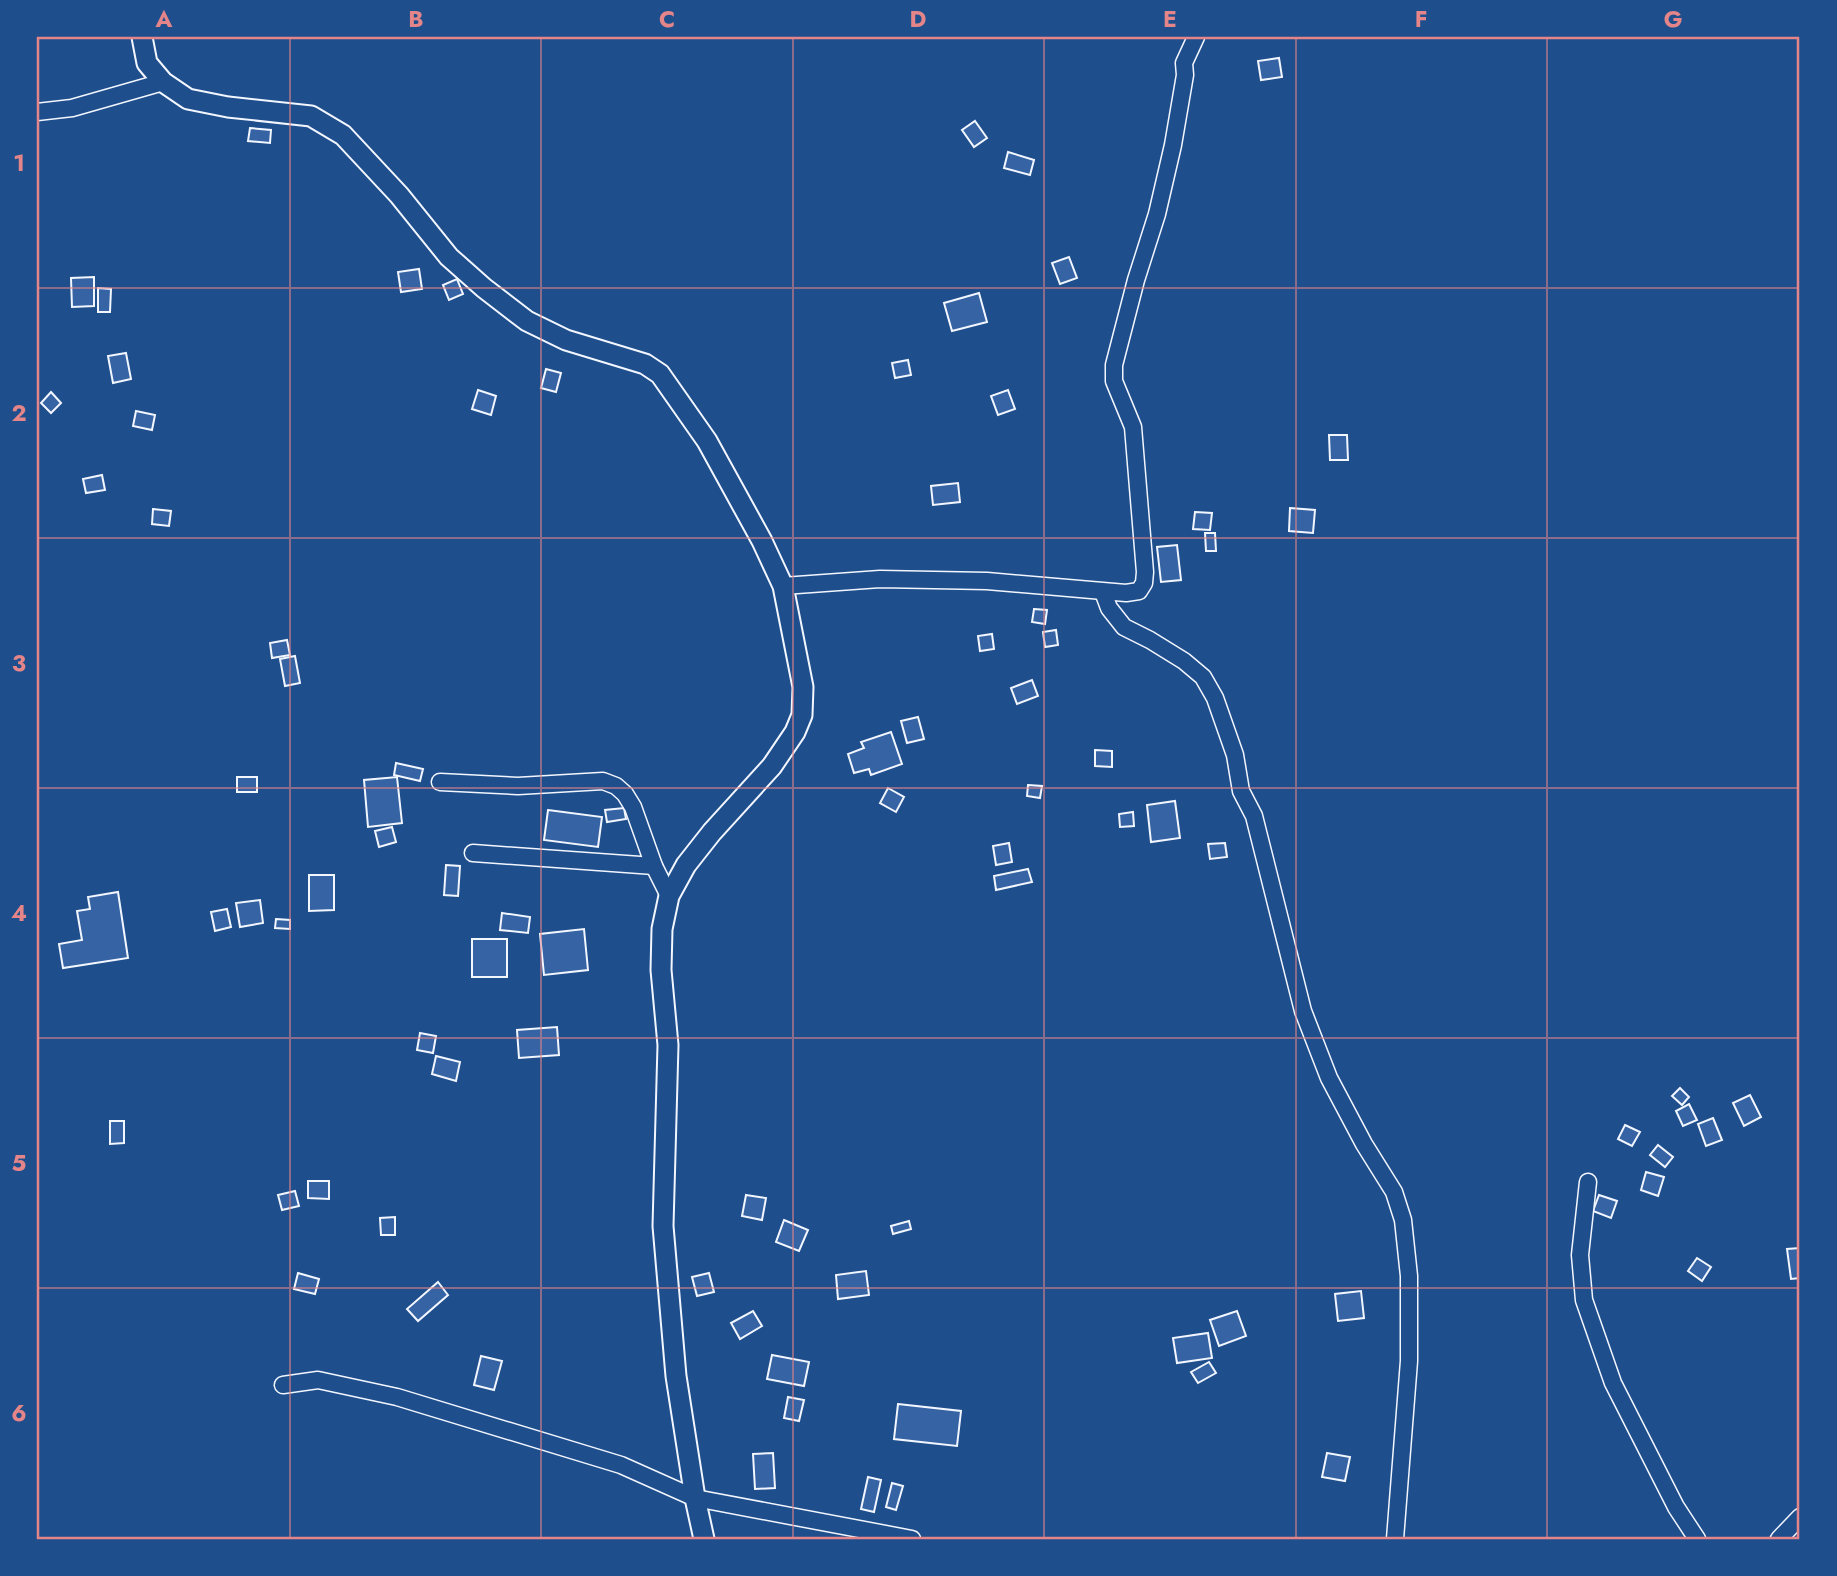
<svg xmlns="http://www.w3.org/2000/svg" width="1837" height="1576" font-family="Jost,sans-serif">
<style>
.building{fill:#3563a3;stroke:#f2f6ff;stroke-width:2}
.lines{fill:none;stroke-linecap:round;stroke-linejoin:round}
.minor-casing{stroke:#f2f6ff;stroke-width:19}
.tertiary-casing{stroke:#f2f6ff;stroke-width:23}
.minor{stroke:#1f4e8c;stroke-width:16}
.tertiary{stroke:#1f4e8c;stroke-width:19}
.grid{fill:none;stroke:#e38589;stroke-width:2;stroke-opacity:0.55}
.neatline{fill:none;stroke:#e38589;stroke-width:2.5}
.grid-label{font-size:23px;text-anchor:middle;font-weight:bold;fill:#e38589}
</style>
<rect width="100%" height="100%" fill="#1f4e8c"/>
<g class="building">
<path d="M1279,58L1282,77L1261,80L1258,61Z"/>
<path d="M975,121L987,138L974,147L962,130Z"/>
<path d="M250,128L271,130L270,143L248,141Z"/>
<path d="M1008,152L1034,160L1030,175L1004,168Z"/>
<path d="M1069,257L1077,278L1060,284L1052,263Z"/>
<path d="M419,269L422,289L401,292L398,272Z"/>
<path d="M94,277V306L72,307L71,278Z"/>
<path d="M457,279L463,294L449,300L443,285Z"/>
<path d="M98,288L111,289L110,312H98Z"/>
<path d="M979,293L987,322L952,331L944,303Z"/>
<path d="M126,353L131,379L113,383L108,356Z"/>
<path d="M908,360L911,375L895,378L892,363Z"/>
<path d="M546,369L561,373L556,392L541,388Z"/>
<path d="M478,390L496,396L491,415L472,409Z"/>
<path d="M1008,390L1015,409L998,415L991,396Z"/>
<path d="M51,392L61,403L51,413L41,403Z"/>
<path d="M136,411L155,415L152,430L133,426Z"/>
<path d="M1329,435H1347L1348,460H1330Z"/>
<path d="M102,475L105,490L86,493L83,479Z"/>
<path d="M958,483L960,502L933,505L931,486Z"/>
<path d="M1290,508L1315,510L1313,533L1289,531Z"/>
<path d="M153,509L171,511L169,526L152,524Z"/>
<path d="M1195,512L1212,513L1210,530L1193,529Z"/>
<path d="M1205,533H1215L1216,551H1206Z"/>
<path d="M1177,545L1181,580L1161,582L1157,547Z"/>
<path d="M1034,609L1047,610L1045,624L1032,622Z"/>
<path d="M1056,630L1058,645L1045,647L1043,632Z"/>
<path d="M992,634L994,649L980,651L978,636Z"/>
<path d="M287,640L290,655L272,658L270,643Z"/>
<path d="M295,656L300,683L285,686L280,659Z"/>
<path d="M1032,680L1038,696L1017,704L1011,688Z"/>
<path d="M918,717L924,739L907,743L901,721Z"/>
<path d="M891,732L902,764L871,775L869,769L854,773L848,754L864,748L861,742Z"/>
<path d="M1095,750L1112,751V767L1095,766Z"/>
<path d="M396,763L423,769L420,781L394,775Z"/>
<rect x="237" y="777" width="20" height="15"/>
<path d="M397,777L402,823L368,827L364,780Z"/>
<path d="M1028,785L1042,786L1040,798L1027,796Z"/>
<path d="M888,788L904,797L896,812L880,803Z"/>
<path d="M1175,801L1180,838L1151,842L1147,805Z"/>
<path d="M624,808L626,819L607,822L605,810Z"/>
<path d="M548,810L602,817L598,847L544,840Z"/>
<path d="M1133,812L1134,826L1120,827L1119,814Z"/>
<path d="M392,827L396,842L379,847L375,831Z"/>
<path d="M1009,843L1012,862L996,865L993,846Z"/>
<path d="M1225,843L1227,857L1210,859L1208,844Z"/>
<path d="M446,865L460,866L458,896L444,895Z"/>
<path d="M1028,869L1032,882L996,890L994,876Z"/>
<path d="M309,875H334V910L309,911Z"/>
<path d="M118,892L128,958L63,968L59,944L82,940L77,911L90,909L88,897Z"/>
<path d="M260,900L263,923L240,927L236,903Z"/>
<path d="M227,909L231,927L215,931L211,912Z"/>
<path d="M502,913L530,917L528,933L500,930Z"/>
<path d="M276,919L290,920V929L275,928Z"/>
<path d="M584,929L588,970L544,975L540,934Z"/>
<rect x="472" y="939" width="35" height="38"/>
<path d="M557,1027L559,1055L519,1058L517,1030Z"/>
<path d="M420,1033L436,1036L433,1053L417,1050Z"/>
<path d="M436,1056L460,1062L456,1081L432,1074Z"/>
<path d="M1680,1088L1689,1097L1682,1105L1672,1096Z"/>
<path d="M1750,1095L1761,1117L1744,1126L1733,1103Z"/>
<path d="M1689,1104L1697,1120L1683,1126L1676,1111Z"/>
<path d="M1713,1118L1722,1140L1706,1146L1698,1124Z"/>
<path d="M110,1121H124V1143L110,1144Z"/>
<path d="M1625,1125L1640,1132L1632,1146L1618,1139Z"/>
<path d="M1658,1145L1673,1157L1665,1167L1650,1155Z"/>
<path d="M1646,1172L1664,1177L1658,1196L1641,1190Z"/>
<path d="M308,1181H329V1199L308,1198Z"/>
<path d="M295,1191L299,1206L282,1210L278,1195Z"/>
<path d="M746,1195L766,1198L762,1220L742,1216Z"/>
<path d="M1599,1195L1617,1201L1611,1218L1593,1211Z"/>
<path d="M395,1217V1235H381L380,1218Z"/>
<path d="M784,1220L808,1230L799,1251L776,1242Z"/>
<path d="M909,1221L911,1229L893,1234L891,1226Z"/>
<path d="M1800,1248V1278L1791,1279L1787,1249Z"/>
<path d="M1697,1258L1711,1267L1702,1281L1688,1271Z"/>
<path d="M866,1271L869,1295L838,1299L836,1275Z"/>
<path d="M298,1273L319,1279L315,1294L294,1289Z"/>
<path d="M709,1273L714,1292L697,1296L692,1277Z"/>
<path d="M438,1282L448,1295L418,1321L407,1309Z"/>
<path d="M1361,1291L1364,1318L1338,1321L1335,1294Z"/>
<path d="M753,1311L762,1326L740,1339L731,1323Z"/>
<path d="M1237,1311L1246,1336L1219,1346L1210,1320Z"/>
<path d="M1208,1333L1212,1358L1177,1363L1173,1338Z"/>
<path d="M772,1355L809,1362L804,1386L767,1379Z"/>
<path d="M481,1356L502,1361L494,1390L474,1385Z"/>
<path d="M1209,1362L1216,1373L1198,1383L1191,1372Z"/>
<path d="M788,1397L804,1400L799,1421L784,1418Z"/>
<path d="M898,1404L961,1411L957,1446L894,1439Z"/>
<path d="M773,1453L775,1488L755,1489L753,1454Z"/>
<path d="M1327,1453L1350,1457L1345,1481L1322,1477Z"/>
<path d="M868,1477L881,1480L874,1512L861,1509Z"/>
<path d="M892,1483L903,1486L896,1510L886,1507Z"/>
</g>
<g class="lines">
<g class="minor-casing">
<g id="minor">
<path d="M37,112L72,108L163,82"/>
<path d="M783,586L880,579L987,581L1126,593L1139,591L1144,583L1145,572L1133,427L1114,381V365L1136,280L1157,214L1173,145L1185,75L1184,63L1196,37"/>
<path d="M1103,592L1109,608L1124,627L1150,640L1184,661L1203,677L1215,698L1235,755L1241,791L1254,816L1303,1011L1329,1078L1364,1144L1394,1192L1403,1220L1409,1276V1361L1395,1539"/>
<path d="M440,782L518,786L603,781L616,786L625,794L633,807L654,866L669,896"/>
<path d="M473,853L654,866"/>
<path d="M1588,1182L1580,1255L1584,1300L1613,1383L1676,1507L1697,1539"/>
<path d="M283,1385L318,1380L397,1397L621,1465L695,1498L912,1539"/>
<path d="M1779,1539L1800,1517"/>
</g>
</g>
<g class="tertiary-casing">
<path id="tertiary" d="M142,37L147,63L163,82L188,99L228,107L311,116L343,135L399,195L449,257L484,288L527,321L566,340L645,364L660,374L707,441L762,541L783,586L803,687L802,715L795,732L772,766L712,832L686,865L669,896L662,929L661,970L668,1045L663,1226L676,1376L695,1498L704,1539"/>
</g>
<use href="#minor" class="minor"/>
<use href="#tertiary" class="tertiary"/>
</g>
<path class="grid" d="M290,37V1539M541,37V1539M793,37V1539M1044,37V1539M1296,37V1539M1547,37V1539M37,288H1800M37,538H1800M37,788H1800M37,1038H1800M37,1288H1800"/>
<rect width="1837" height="1576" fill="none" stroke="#1f4e8c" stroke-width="77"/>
<rect x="38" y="38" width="1760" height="1500" class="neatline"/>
<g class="grid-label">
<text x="164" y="27">A</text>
<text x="416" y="27">B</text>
<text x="667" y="27">C</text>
<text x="918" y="27">D</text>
<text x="1170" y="27">E</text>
<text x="1421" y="27">F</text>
<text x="1673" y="27">G</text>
<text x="19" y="171">1</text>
<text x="19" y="421">2</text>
<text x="19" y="671">3</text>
<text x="19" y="921">4</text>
<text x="19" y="1171">5</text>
<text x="19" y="1421">6</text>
</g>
</svg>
